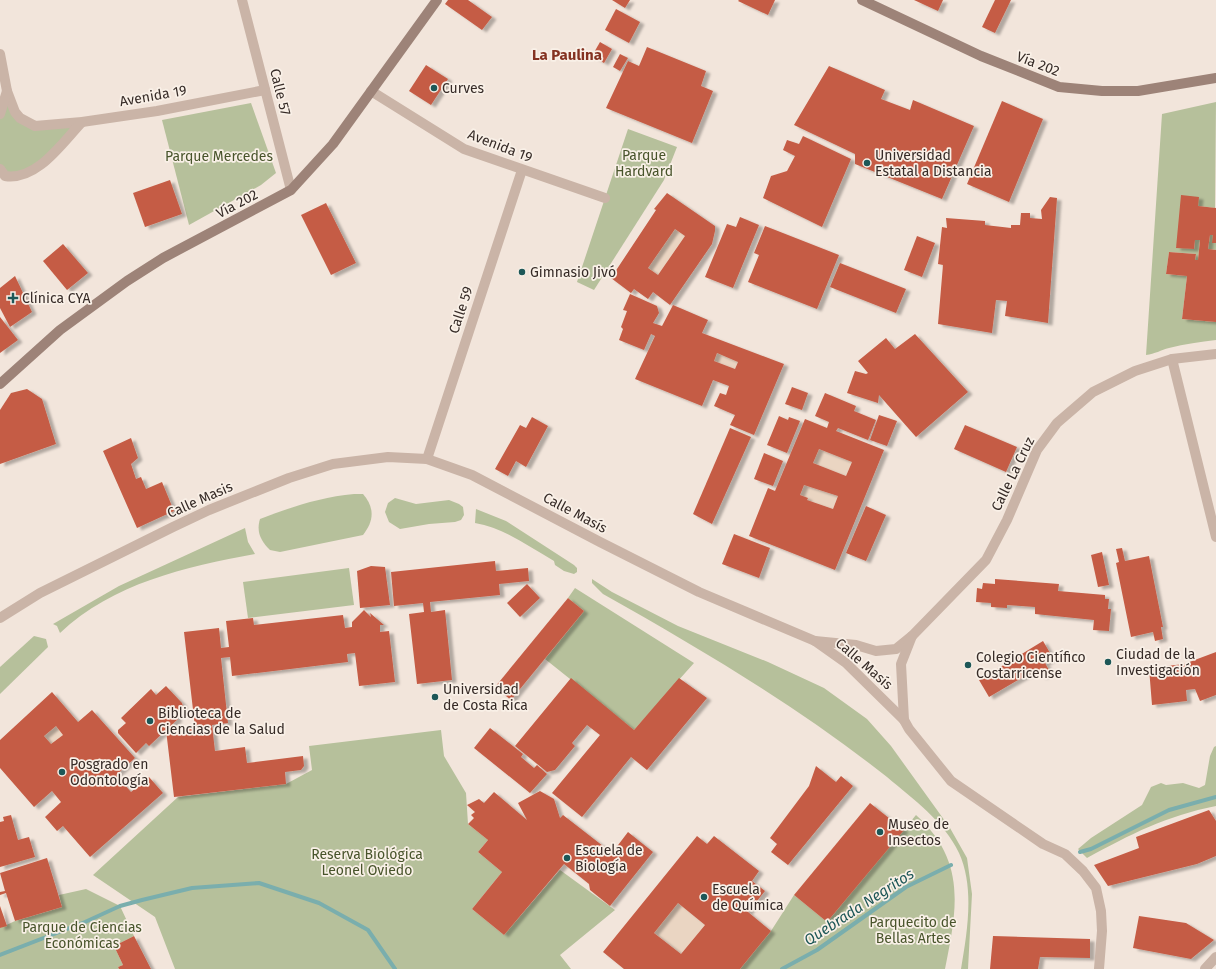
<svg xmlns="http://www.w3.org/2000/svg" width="1216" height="969" font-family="'Fira Sans',sans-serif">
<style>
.green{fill:#b6c09b}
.plaza{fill:#ead5c2}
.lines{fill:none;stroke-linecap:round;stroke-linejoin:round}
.stream{stroke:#7aaead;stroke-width:4}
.building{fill:#c55c45;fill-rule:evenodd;filter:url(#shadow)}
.minor{stroke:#cab4a7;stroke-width:10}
.tertiary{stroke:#cab4a7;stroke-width:10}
.secondary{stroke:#9d8378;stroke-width:10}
.poi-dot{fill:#1d5757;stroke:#f9f0e7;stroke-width:1.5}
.labels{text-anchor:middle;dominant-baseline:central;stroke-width:3.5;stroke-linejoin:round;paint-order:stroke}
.street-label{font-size:14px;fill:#362b27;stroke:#f9f0e7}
.poi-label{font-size:14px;fill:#362b27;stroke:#f9f0e7;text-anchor:start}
.park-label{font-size:14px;fill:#48542b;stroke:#f9f0e7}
.neighbourhood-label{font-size:15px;font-weight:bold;fill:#843221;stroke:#f9f0e7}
.water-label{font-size:15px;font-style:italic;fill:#1d5757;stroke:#f9f0e7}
</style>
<defs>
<filter id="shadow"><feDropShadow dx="4.5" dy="2.5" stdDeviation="1" flood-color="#0004"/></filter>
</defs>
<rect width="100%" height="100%" fill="#f2e5db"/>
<g class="green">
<path d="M7,91L26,122H82L43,163L16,178L0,169V114Z"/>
<path d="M1216,102L1215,208L1198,206L1176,247L1194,249L1195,240H1200L1198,260H1195L1196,254L1169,252L1166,274L1187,276L1182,319L1216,322V340C1200,342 1185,344 1169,348C1161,350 1155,354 1146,355L1162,114Z"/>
<path d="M251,103L276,173L261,185L189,225L162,120Z"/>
<path d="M628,129L677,147L664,180L594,290L577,282Z"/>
<path d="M1210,235H1213V243H1216V250L1208,249Z"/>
<path d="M354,494H363C375,508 374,521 363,535L280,552L270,550C261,541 256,532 260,519C291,507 321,497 354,494Z"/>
<path d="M395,498L416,504L449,500L459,504L463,507L464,515L461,520L455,522L429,524L400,529L389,522L385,512L388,503Z"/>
<path d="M476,509L506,521L574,565L577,568V572L574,574L564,571L555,565L554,561C528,546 504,528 475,523Z"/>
<path d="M245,528L248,542L255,554C185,567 113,583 60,633L57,626L53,624L119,586Z"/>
<path d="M349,568L354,605L248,618L243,582Z"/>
<path d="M592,579L612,592L678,626L768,662L824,688L867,719L891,746L950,828L967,858L972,894L968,969H961C967,933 975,888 959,853C944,821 913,799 887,777C798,707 701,649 603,594L592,583Z"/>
<path d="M575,588L694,663L634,730L545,659L584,611L568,598Z"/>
<path d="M34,636L46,639L48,647L0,694V667Z"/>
<path d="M441,730L444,756L466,793L468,824L488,840L478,852L502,872L472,909L504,935L560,870L615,910L560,955L571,969H175L155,917L93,875L178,797L286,784L312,770L309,746Z"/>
<path d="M1216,746V806C1166,816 1131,834 1087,858L1078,849L1091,838L1142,805L1151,787L1161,783L1166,785L1183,783L1199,788L1205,785L1210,756L1214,747Z"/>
<path d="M916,815C967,861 957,909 945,969H740L771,931L794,895L827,922Z"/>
<path d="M86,889L120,906L134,936L114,946L123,965L118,967L119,969H0V928L15,921L62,907L59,895Z"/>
</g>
<g class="plaza">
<path d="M675,229L685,236L658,275L648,268Z"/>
<path d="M717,353L738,362L735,369L714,361Z"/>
<path d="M819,449L852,462L846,476L813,463Z"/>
<path d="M804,485L838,496L833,509L807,500V498L800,495Z"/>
<path d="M56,726L63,735L51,744L44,736Z"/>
<path d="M678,903L705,925L681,954L654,933Z"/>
</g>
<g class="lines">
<g class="stream">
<path d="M1080,852L1091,849L1169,810L1216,797"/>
<path d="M0,955L85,922L120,906L142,900L192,888L259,883L319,903L368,930L395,969"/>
<path d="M782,969L817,950L906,887L951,865"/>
</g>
</g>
<g class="building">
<path d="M448,0H468L492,17L482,30L445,4Z"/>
<path d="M612,0H630L625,8Z"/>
<path d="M739,0H775L768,15L738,1Z"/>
<path d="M914,0H943L938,11Z"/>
<path d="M995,0H1011L995,33L982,27Z"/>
<path d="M616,9L640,22L629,43L605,30Z"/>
<path d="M600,42L612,49L604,63L592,56Z"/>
<path d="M647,47L706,71L701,86L713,91L692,143L606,108L628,61L639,66Z"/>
<path d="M620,54L628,58L620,71L613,67Z"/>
<path d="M426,65L448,79L431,105L409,91Z"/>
<path d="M829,66L885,90L881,99L910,110L913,100L974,126L942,199L855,164V154L794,125Z"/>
<path d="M1002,101L1043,119L1009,202L967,184Z"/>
<path d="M803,136L851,159L822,227L763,198L771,176L787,171L795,156L783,150L787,140L799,144Z"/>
<path d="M170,180L182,214L145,227L133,193Z"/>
<path d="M667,193L715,226V231L712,244L670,305L653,292L648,299L634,289L631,293L611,278L656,210L654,209ZM675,229L685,236L658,275L648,268Z"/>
<path d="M1181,195L1199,197L1198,206L1216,208V243H1212L1213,235H1210L1208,249L1216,250V322L1182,319L1187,276L1166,274L1169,252L1196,254L1195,260H1198L1200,240H1195L1194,249L1176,248Z"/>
<path d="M1050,197L1057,198L1048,323L1005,316L1007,301L996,300L992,333L938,324L943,265L938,264L942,227L947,228L946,218L985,221V225L1011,228V225H1020L1021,213H1030V218L1042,219L1041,210Z"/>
<path d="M326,203L356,263L331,275L301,215Z"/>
<path d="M740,217L759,225L733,288L705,277L727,224L736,227Z"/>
<path d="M765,226L839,255L817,309L748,282L759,255L754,253Z"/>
<path d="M917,236L935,243L922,277L904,270Z"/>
<path d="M63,244L88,273L67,290L43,261Z"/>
<path d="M840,263L906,289L896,313L830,287Z"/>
<path d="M15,276L32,312L10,327L0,308V288Z"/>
<path d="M630,294L657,306L659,313L653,323L662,326L673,305L708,320L702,333L784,364L754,435L730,425L735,415L714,406L720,393L726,395L729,386L713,380L702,406L635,379L655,336L651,334L644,350L619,340L623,329L621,327L627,311L623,310ZM717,353L738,362L735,369L714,361Z"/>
<path d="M0,317L18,340L0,353Z"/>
<path d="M915,334L968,392L916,437L879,395L878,403L847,393L855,371L866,374L868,373L858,361L886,338L895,349Z"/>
<path d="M792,387L808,393L802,410L785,404Z"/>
<path d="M27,389L42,399L56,444L0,464V410L11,393Z"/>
<path d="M825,393L856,406L854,411L876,420L868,440L838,428L836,431L884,450L835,570L749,536L768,488L775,491L805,419L827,428L829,422L815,416ZM819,449L852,462L846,476L813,463ZM804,485L838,496L833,509L807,500L808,498L800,495Z"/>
<path d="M879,415L897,421L887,446L870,440Z"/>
<path d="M779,416L788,420L789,417L800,421L787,453L767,445Z"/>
<path d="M532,417L548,426L526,467L516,461L508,476L495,469L520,425L526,428Z"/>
<path d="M965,425L1017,447L1006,472L954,449Z"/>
<path d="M730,428L751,437L712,524L693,514Z"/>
<path d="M131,438L138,458L131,464L136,479L141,477L146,489L162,482L174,511L137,528L103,451Z"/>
<path d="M764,453L783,461L773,486L754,479Z"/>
<path d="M866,506L886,515L866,561L846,553Z"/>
<path d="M734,534L770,548L759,578L722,564Z"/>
<path d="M1122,548L1125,561L1149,556L1163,627H1161L1163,639L1155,641L1153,632L1131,637L1116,563L1119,562L1116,549Z"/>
<path d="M1102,552L1109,585L1098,587L1091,555Z"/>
<path d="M495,561L496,571L528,568L529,581L499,584L500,595L430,602L431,612L445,610L452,680L417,684L409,614L424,612L423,603L394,606L391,572Z"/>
<path d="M371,566L385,567L390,605L360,608L357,571Z"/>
<path d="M995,579L1059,584L1058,591L1105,595V599H1109L1108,609H1111L1109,631L1093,630L1094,620L1035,614V607L1007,605V608L991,607V603L976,602L977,588L982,589L983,583L995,584Z"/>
<path d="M527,584L540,598L520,617L507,603Z"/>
<path d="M568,598L584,611L511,700L495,687Z"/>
<path d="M364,610L371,617L370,613L384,625H380V632L389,631L395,682L359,686L355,653L347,654L348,662L232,676L230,657L221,658L228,723L212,725L215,751L245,747L247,763L303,756L304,766L301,770L285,772L286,784L174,797L166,730L195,727L184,632L219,628L221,648L229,647L226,621L253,618L254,625L343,615L345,628L352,627V622Z"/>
<path d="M1043,641L1053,658L1045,663L1050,672L1042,677L1037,669L989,697L979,680Z"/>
<path d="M1216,652V695L1200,701L1195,689L1186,690L1187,701L1152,705L1149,668L1184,664Z"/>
<path d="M571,678L634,730L679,678L707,698L647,770L631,757L582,817L552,793L600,735L587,725L572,743L575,746L555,770L547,772L515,746Z"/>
<path d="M166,686L182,703L184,710L176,717L178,719L149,746L146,743L136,753L118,733V730L126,723L121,718L151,689L156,695Z"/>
<path d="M52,692L78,722L92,710L135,758L116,775L131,792L149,777L163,793L90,857L63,826L57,831L45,817L61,802L52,791L34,807L0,768V740ZM56,726L63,735L51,744L44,736Z"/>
<path d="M490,728L523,754L521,757L534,768L537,765L547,774L530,793L474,748Z"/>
<path d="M816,766L836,782L841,776L853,786L788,865L771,852L777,844L770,838L809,786Z"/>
<path d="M540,791L554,799L560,818L563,815L612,853L628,832L653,852L610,906L590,890L589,884L564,864L504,935L472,909L502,872L478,852L488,840L468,824L474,818L471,815L475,812L467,805L479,799L484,803L494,792L527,820L518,803Z"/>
<path d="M870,803L904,830L827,922L794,895Z"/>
<path d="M1209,810L1216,821V856L1197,864L1108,886L1094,865L1139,848L1136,837Z"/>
<path d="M11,815L18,840L29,837L35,857L0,867V822L4,821L3,817Z"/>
<path d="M697,836L707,844L714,836L759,871L752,881L765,891L748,912L771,931L740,969H624L603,952ZM678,903L705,925L681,954L654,933Z"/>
<path d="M47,858L62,907L15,921L6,893L0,895V892L5,891L0,873Z"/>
<path d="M0,906L7,926L0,928Z"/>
<path d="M1139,916L1186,923L1214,940L1191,959L1133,948Z"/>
<path d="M134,936L151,969H119L118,967L123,965L114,946Z"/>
<path d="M993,936L1090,939V958L1040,957L1038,969H990Z"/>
</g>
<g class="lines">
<g class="minor">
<path d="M242,0L291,190"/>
<path d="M0,54L7,91L15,112L20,118L35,126L82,122L157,111L265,90"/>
<path d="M371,91L464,149L605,198"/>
<path d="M0,114L7,91"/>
<path d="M0,169L5,176C37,181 62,143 82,122"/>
<path d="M1172,359L1216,537"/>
<path d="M427,459L522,170"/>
<path d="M815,641L856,645L876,651L896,649L912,636L986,560L1007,520L1037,450L1057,423L1093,392L1135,371L1172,359L1216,354"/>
<path d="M904,720L901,664L912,636"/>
<path d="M1205,969L1216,957"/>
</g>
<path class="tertiary" d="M0,618L40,593L173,527L209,510L289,478L333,464L388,457L427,459L472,475L600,542L699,592L815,641L846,663L904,720L909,729L951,781L1043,844L1065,854L1083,871L1096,888L1101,911L1102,931L1099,969"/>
<g class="secondary">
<path d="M862,0L981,56L1059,87L1102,91H1138L1216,78"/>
<path d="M0,384L60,330L127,281L163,258L291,190L333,144L437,0"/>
</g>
</g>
<g class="poi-dot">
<circle cx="434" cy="88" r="4"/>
<circle cx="867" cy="163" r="4"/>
<circle cx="522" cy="272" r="4"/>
<path d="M11 292h4v4h4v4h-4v4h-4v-4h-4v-4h4z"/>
<circle cx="1108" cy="662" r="4"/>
<circle cx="968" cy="665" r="4"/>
<circle cx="435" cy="697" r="4"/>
<circle cx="150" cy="721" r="4"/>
<circle cx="62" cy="772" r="4"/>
<circle cx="880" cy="832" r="4"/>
<circle cx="567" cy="858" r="4"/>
<circle cx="704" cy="897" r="4"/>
</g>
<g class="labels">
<g class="street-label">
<text transform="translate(1038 64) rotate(21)">Vía 202</text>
<text transform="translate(280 92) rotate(76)">Calle 57</text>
<text transform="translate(153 96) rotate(-10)">Avenida 19</text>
<text transform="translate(500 146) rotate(21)">Avenida 19</text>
<text transform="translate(237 204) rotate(-28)">Vía 202</text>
<text transform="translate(461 310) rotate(-72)">Calle 59</text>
<text transform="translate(1013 474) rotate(-64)">Calle La Cruz</text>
<text transform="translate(200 500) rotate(-24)">Calle Masis</text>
<text transform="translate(575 513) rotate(28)">Calle Masís</text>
<text transform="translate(864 664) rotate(41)">Calle Masís</text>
</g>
<g class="poi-label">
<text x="442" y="88">Curves</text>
<text x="875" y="155">Universidad<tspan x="875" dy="16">Estatal a Distancia</tspan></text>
<text x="530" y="272">Gimnasio Jivó</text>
<text x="22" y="298">Clínica CYA</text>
<text x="1116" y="654">Ciudad de la<tspan x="1116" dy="16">Investigación</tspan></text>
<text x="976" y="657">Colegio Científico<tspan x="976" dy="16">Costarricense</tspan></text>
<text x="443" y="689">Universidad<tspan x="443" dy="16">de Costa Rica</tspan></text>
<text x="158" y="713">Biblioteca de<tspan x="158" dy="16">Ciencias de la Salud</tspan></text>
<text x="70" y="764">Posgrado en<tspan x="70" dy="16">Odontología</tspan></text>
<text x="888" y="824">Museo de<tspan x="888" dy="16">Insectos</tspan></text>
<text x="575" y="850">Escuela de<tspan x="575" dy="16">Biología</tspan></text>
<text x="712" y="889">Escuela<tspan x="712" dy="16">de Química</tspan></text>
</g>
<g class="park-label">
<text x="644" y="155">Parque<tspan x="644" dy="16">Hardvard</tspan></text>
<text x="219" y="156">Parque Mercedes</text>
<text x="367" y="854">Reserva Biológica<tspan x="367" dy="16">Leonel Oviedo</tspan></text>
<text x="913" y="922">Parquecito de<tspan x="913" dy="16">Bellas Artes</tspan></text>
<text x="82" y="927">Parque de Ciencias<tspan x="82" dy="16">Económicas</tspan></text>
</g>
<g class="neighbourhood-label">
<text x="567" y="55">La Paulina</text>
</g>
<g class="water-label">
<text transform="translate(859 907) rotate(-33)">Quebrada Negritos</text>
</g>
</g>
</svg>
